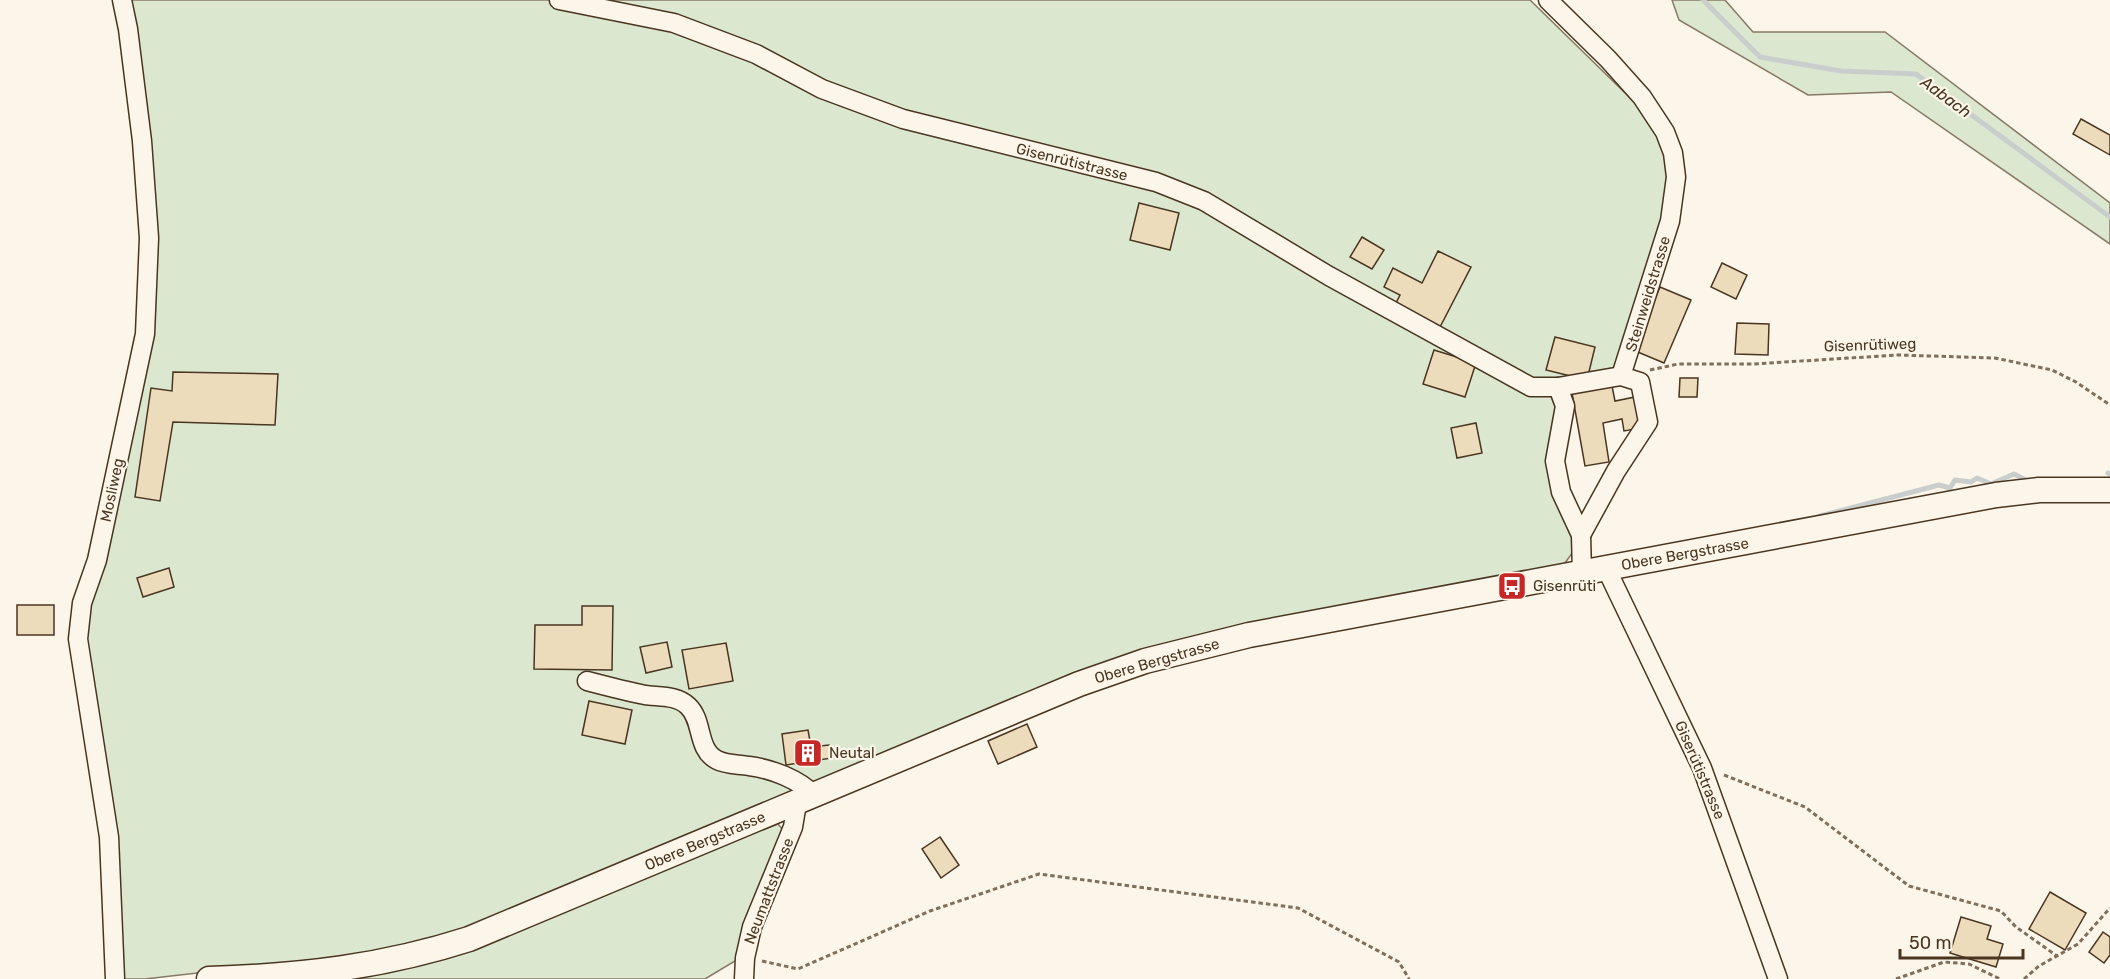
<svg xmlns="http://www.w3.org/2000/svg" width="2110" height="979" font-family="Rubik,sans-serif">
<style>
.green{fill:#dce7d0;stroke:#887966;stroke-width:1.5}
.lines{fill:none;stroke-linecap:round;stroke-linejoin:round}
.stream{stroke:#c9cecd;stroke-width:5}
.building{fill:#ecdcbc;stroke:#4a3520;stroke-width:1.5}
.minor-casing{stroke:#4a3520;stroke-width:21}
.major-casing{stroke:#4a3520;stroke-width:27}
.path{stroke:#7f6f5c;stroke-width:3;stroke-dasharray:4.5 3;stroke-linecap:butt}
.minor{stroke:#fbf6e9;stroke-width:18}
.major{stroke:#fbf6e9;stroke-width:24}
.labels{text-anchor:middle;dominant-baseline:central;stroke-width:4.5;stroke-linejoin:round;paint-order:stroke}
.street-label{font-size:15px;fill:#4a3520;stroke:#fbf6e9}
.poi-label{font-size:15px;fill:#4a3520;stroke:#fbf6e9;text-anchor:start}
.water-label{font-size:16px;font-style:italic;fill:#4a3520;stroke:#fbf6e9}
</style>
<rect width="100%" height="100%" fill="#fbf6e9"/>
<g class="green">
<path d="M122,0H1530L1665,132L1676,177L1621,376L1558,387L1561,492L1581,535L1573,552L1562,567L1249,635L1019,710L414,948L145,979H115L78,639L145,334L149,238Z"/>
<path d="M1672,0H1725L1753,32H1885L2110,203V244L1891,92L1808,95L1679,20Z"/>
<path d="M778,824L784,831L740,958L705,979H349Z"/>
</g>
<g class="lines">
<g class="stream">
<path d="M1703,0L1760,57L1841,71L1916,74L2110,217"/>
<path d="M2108,473L2110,474"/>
<path d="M1820,516L1939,485L1950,488L1955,480L1971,482L1977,478L1991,484L2014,474L2026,480"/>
</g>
</g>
<g class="building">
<path d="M2081,119L2110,135V155L2073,134Z"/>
<path d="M1139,203L1179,213L1170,250L1130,240Z"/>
<path d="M1362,237L1384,250L1372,269L1350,257Z"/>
<path d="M1438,251L1471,267L1439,329L1394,307L1400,295L1384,287L1393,268L1422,283Z"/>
<path d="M1722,263L1747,275L1736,299L1711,287Z"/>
<path d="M1660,287L1691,300L1664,363L1633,350Z"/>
<path d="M1737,323L1769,324L1768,355L1735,354Z"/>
<path d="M1555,337L1595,347L1587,380L1546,370Z"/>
<path d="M1434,350L1476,363L1465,397L1423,384Z"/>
<path d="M173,372L278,374L275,425L173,422L160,501L135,497L151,388L172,391Z"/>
<path d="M1680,378H1698L1697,397H1679Z"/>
<path d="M1612,386L1615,401L1635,397L1641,428L1624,431L1622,419L1603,423L1609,462L1585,466L1572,393Z"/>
<path d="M1476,423L1482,453L1457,458L1451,428Z"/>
<path d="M169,568L174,587L143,597L137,578Z"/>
<rect x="17" y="605" width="37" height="30"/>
<path d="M582,606H613L612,670L534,669L535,625H582Z"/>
<path d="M667,642L672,667L646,673L640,647Z"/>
<path d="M726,643L733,681L689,689L682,650Z"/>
<path d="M589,701L632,710L625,744L582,735Z"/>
<path d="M1027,724L1037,747L998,764L988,741Z"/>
<path d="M808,730L811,747L829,745L832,758L786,765L782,734Z"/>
<path d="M940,837L959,865L941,878L922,849Z"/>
<path d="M2050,892L2086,913L2065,950L2029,929Z"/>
<path d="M1961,917L1991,926L1987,939L2003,944L1996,967L1950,953Z"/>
<path d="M2103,932L2110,937V955L2104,963L2089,952Z"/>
</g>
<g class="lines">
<g class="minor-casing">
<g id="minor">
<path d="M559,0L674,23L756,54L822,89L903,119L1156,182L1204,201L1329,276L1531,387H1558L1621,376L1670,221L1676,177L1673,153L1665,132L1642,97L1608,59L1548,0"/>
<path d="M1558,387L1565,406L1555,461L1561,492L1581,535L1582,573"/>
<path d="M1581,535L1616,471L1648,422L1640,382L1621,376"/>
<path d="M1606,568L1702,768L1778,979"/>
<path d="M587,681C606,686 625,691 645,695C659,697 677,695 688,706C704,721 696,749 717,760C727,765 738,764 749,766C772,769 798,779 814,795"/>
<path d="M115,979L109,837L78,639L82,603L97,560L145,334L149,238L142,141L128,29L122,0"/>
<path d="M744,979L745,958L752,927L793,827L797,803"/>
</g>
</g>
<g class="major-casing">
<path id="major" d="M209,979C301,976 382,967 469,939L1079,684L1145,661L1249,635L1996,495L2039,490H2110"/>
</g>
<g class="path">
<path d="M1650,370L1678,364H1753L1898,355L1995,358L2052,370L2076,382L2110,405"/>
<path d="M1724,775L1805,807L1909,886L2001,911L2016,927L2057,956"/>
<path d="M762,961L798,969L930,911L1039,874L1298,908L1399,962L1409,979"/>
<path d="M1896,979L1944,962L1969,964L2000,979"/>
<path d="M2024,979L2039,966L2078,944L2110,908"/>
</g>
<use href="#minor" class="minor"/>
<use href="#major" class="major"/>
</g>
<defs>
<g id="bus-square" transform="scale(1.5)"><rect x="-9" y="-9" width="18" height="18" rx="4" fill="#c62828" stroke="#fbf6e9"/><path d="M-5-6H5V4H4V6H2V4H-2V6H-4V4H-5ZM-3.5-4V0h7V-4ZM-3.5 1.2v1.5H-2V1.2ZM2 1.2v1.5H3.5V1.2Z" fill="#fff"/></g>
<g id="building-square" transform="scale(1.5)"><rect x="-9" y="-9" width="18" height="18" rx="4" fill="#c62828" stroke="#fbf6e9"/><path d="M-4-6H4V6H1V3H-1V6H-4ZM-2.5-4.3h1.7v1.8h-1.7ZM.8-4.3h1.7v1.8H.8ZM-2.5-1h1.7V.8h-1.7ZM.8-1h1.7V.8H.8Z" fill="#fff"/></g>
</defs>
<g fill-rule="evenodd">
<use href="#bus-square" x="1512" y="586"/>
<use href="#building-square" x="808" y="753"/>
</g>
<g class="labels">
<g class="street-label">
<text transform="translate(1072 162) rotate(14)">Gisenrütistrasse</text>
<text transform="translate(1648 294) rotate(-73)">Steinweidstrasse</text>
<text transform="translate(1870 345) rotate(-2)">Gisenrütiweg</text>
<text transform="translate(112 490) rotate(-78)">Mosliweg</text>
<text transform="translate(1685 554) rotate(-10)">Obere Bergstrasse</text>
<text transform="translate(1157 661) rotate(-16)">Obere Bergstrasse</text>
<text transform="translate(1700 770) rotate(67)">Giserütistrasse</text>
<text transform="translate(705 841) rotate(-23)">Obere Bergstrasse</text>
<text transform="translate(769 891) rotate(-69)">Neumattstrasse</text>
</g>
<g class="poi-label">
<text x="1533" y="586">Gisenrüti</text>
<text x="829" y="753">Neutal</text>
</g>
<g class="water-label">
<text transform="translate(1946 97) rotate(36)">Aabach</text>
</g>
</g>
<path d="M1900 949v9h123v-9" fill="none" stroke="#4a3520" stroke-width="3"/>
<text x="1909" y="949" font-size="18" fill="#4a3520" stroke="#fbf6e9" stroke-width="4.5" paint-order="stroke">50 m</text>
</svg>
